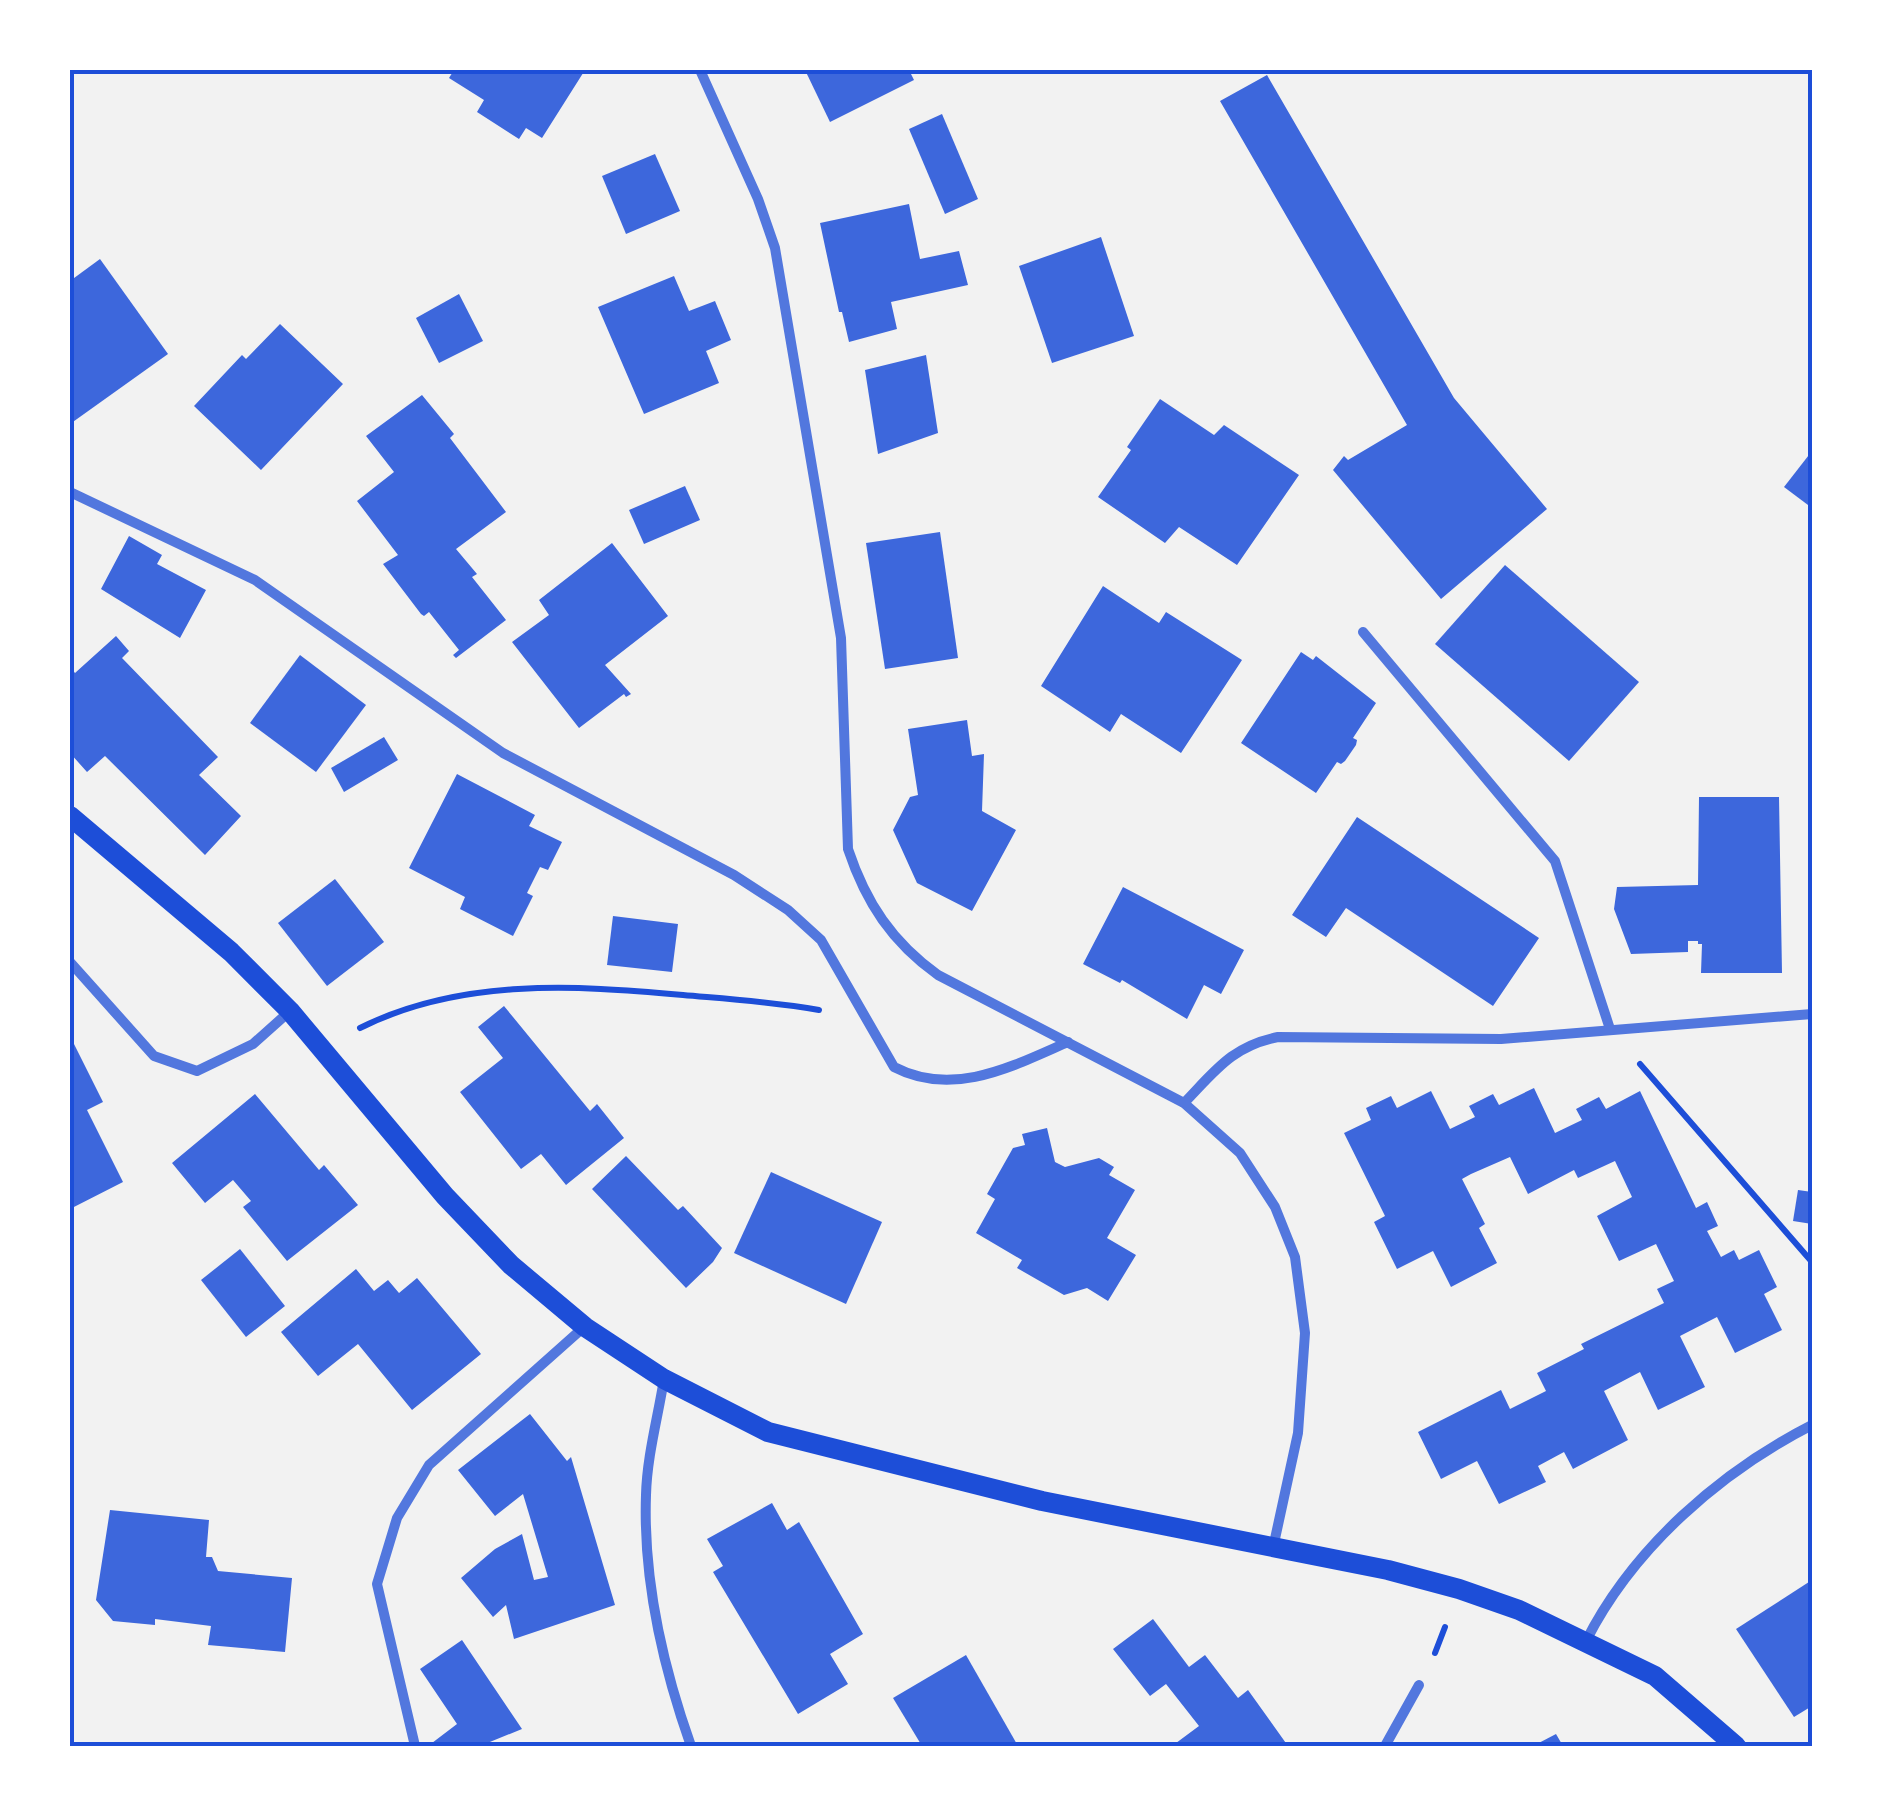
<svg xmlns="http://www.w3.org/2000/svg" width="1882" height="1816" font-family="'IBM Plex Sans',sans-serif">
<style>
.building{fill:#3d67dc}
.lines{fill:none;stroke-linecap:round;stroke-linejoin:round}
.path{stroke:#1d4ed8;stroke-width:6}
.minor{stroke:#5277de;stroke-width:10}
.secondary{stroke:#1d4ed8;stroke-width:20}
.neatline{fill:none;stroke:#1d4ed8;stroke-width:4}
</style>
<rect width="100%" height="100%" fill="#f2f2f2"/>
<g class="building">
<path d="M454,70H585L542,138L526,128L519,139L477,112L484,100L449,78Z"/>
<path d="M805,70H909L914,80L830,122Z"/>
<path d="M1267,75L1454,398L1547,509L1441,599L1333,470L1344,456L1348,460L1407,425L1220,101Z"/>
<path d="M942,114L978,199L945,214L909,129Z"/>
<path d="M655,154L680,211L626,234L602,176Z"/>
<path d="M909,204L920,259L959,251L968,285L891,302L897,329L849,342L842,312H839L820,223Z"/>
<path d="M1101,237L1134,336L1052,363L1019,266Z"/>
<path d="M100,259L168,354L70,424V281Z"/>
<path d="M674,276L689,311L715,301L731,340L706,351L719,383L644,414L598,307Z"/>
<path d="M459,294L483,341L439,363L416,318Z"/>
<path d="M280,324L343,384L261,470L194,406L242,355L246,359Z"/>
<path d="M926,355L938,433L878,454L865,370Z"/>
<path d="M422,395L454,434L450,438L506,512L456,549L477,574L472,577L506,620L456,658L453,655L459,650L429,612L424,616L421,614L383,564L398,555L357,501L394,472L366,436Z"/>
<path d="M1160,399L1214,435L1224,425L1299,475L1237,565L1179,527L1165,543L1098,497L1131,450L1127,447Z"/>
<path d="M1812,451V508L1784,487Z"/>
<path d="M685,486L700,520L644,544L629,510Z"/>
<path d="M940,532L958,658L885,669L866,543Z"/>
<path d="M129,536L162,555L157,564L206,590L180,638L101,589Z"/>
<path d="M612,543L668,616L605,665L631,694L626,697L624,694L579,728L512,642L549,615L539,600Z"/>
<path d="M1505,565L1639,682L1569,761L1435,644Z"/>
<path d="M1103,586L1159,623L1166,612L1242,660L1181,753L1121,714L1110,732L1041,686Z"/>
<path d="M116,636L129,651L122,658L218,757L199,775L241,816L205,855L105,756L87,772L70,753V667L75,673Z"/>
<path d="M1301,652L1313,660L1316,656L1376,703L1353,738L1357,740L1356,745L1345,761L1341,764L1337,762L1316,793L1241,743Z"/>
<path d="M300,655L366,705L316,772L250,723Z"/>
<path d="M967,720L972,756L984,754L982,811L1016,830L972,911L917,883L893,830L910,797L918,795L908,729Z"/>
<path d="M384,737L398,760L344,792L331,768Z"/>
<path d="M457,774L535,815L529,826L562,842L548,870L540,867L527,893L533,896L513,936L460,909L465,897L409,868Z"/>
<path d="M1699,797H1779L1782,973H1701L1702,944H1698V941H1688V952L1631,954L1614,909L1617,887L1698,885Z"/>
<path d="M1357,817L1539,938L1493,1006L1346,908L1326,937L1292,915Z"/>
<path d="M335,879L384,942L327,986L278,923Z"/>
<path d="M1123,887L1244,950L1221,994L1204,985L1187,1019L1122,980L1120,983L1083,964Z"/>
<path d="M613,916L678,924L672,972L607,965Z"/>
<path d="M504,1006L590,1111L597,1104L624,1138L566,1185L541,1154L521,1169L460,1092L503,1058L478,1027Z"/>
<path d="M70,1036L103,1102L87,1110L123,1182L70,1209Z"/>
<path d="M1534,1088L1555,1133L1582,1120L1576,1109L1599,1097L1606,1109L1640,1091L1696,1208L1707,1202L1718,1226L1707,1231L1721,1257L1734,1250L1739,1260L1759,1250L1777,1287L1764,1294L1782,1330L1735,1353L1717,1317L1680,1336L1705,1387L1658,1410L1640,1372L1604,1391L1628,1440L1573,1469L1564,1452L1538,1466L1546,1482L1499,1504L1477,1461L1441,1479L1418,1432L1501,1390L1510,1409L1546,1391L1537,1373L1584,1349L1581,1344L1664,1303L1657,1289L1674,1281L1656,1244L1619,1261L1597,1216L1632,1197L1615,1161L1578,1178L1574,1170L1528,1194L1510,1157L1471,1174L1462,1179L1485,1224L1479,1228L1497,1263L1451,1287L1433,1251L1397,1269L1374,1222L1385,1216L1344,1133L1371,1120L1366,1108L1391,1096L1397,1108L1431,1091L1450,1129L1475,1117L1469,1106L1493,1094L1499,1105Z"/>
<path d="M255,1094L319,1170L324,1165L358,1205L287,1261L243,1207L251,1201L233,1180L205,1203L172,1163Z"/>
<path d="M1047,1128L1055,1162L1065,1167L1099,1158L1114,1167L1109,1175L1135,1190L1107,1238L1136,1255L1108,1301L1087,1288L1064,1295L1017,1268L1022,1260L976,1233L995,1199L987,1194L1013,1148L1025,1145L1022,1134Z"/>
<path d="M626,1156L678,1210L683,1206L722,1248L713,1262L686,1288L592,1189Z"/>
<path d="M771,1172L882,1222L846,1304L734,1253Z"/>
<path d="M1798,1190L1812,1192V1224L1793,1221Z"/>
<path d="M240,1249L285,1306L246,1337L201,1280Z"/>
<path d="M356,1269L374,1291L388,1280L399,1293L417,1278L481,1354L412,1410L358,1344L318,1376L281,1332Z"/>
<path d="M530,1414L567,1461L571,1457L615,1605L514,1639L506,1605L493,1617L461,1578L495,1549L522,1534L534,1580L548,1577L523,1494L495,1516L458,1470Z"/>
<path d="M772,1503L787,1530L799,1522L863,1634L830,1654L848,1684L798,1714L713,1572L723,1566L707,1539Z"/>
<path d="M110,1510L209,1520L206,1557H212L218,1571L292,1578L285,1652L208,1645L211,1626L155,1619V1625L113,1621L96,1600Z"/>
<path d="M1812,1580V1706L1794,1717L1736,1629Z"/>
<path d="M1153,1619L1189,1667L1205,1655L1238,1698L1248,1690L1288,1746H1172L1199,1726L1166,1684L1150,1696L1113,1649Z"/>
<path d="M462,1640L522,1729L480,1746H434L432,1743L457,1724L420,1669Z"/>
<path d="M966,1655L1018,1746H922L893,1698Z"/>
<path d="M1556,1734L1563,1746H1533Z"/>
</g>
<g class="lines">
<g class="path">
<path d="M360,1028C460,978 574,985 683,995C728,999 774,1002 819,1010"/>
<path d="M1640,1064L1812,1262"/>
<path d="M1435,1653L1445,1627"/>
</g>
<g class="minor">
<path d="M700,70L758,199L775,248L841,638L848,849C866,903 892,942 938,975L1184,1103L1240,1153L1275,1207L1295,1257L1305,1333L1298,1433L1273,1548"/>
<path d="M70,492L255,580L503,753L734,875L788,910L821,940L894,1067C953,1098 1013,1066 1068,1042"/>
<path d="M1363,632L1555,861L1610,1029"/>
<path d="M70,962L154,1056L197,1071L253,1044L290,1011"/>
<path d="M1184,1103C1215,1071 1232,1046 1278,1037L1501,1039L1812,1014"/>
<path d="M664,1379C658,1417 647,1456 646,1495C643,1579 663,1667 691,1746"/>
<path d="M1586,1641C1633,1548 1720,1472 1812,1425"/>
<path d="M415,1746L377,1584L397,1518L429,1465L584,1327"/>
<path d="M1385,1746L1419,1685"/>
</g>
<path class="secondary" d="M70,816L231,952L290,1011L445,1196L511,1265L585,1327L664,1379L768,1432L1042,1501L1388,1570L1459,1589L1519,1610L1655,1676L1736,1746"/>
</g>
<rect width="1882" height="1816" fill="none" stroke="#ffffff" stroke-width="145"/>
<rect x="72" y="72" width="1738" height="1672" class="neatline"/>
</svg>
